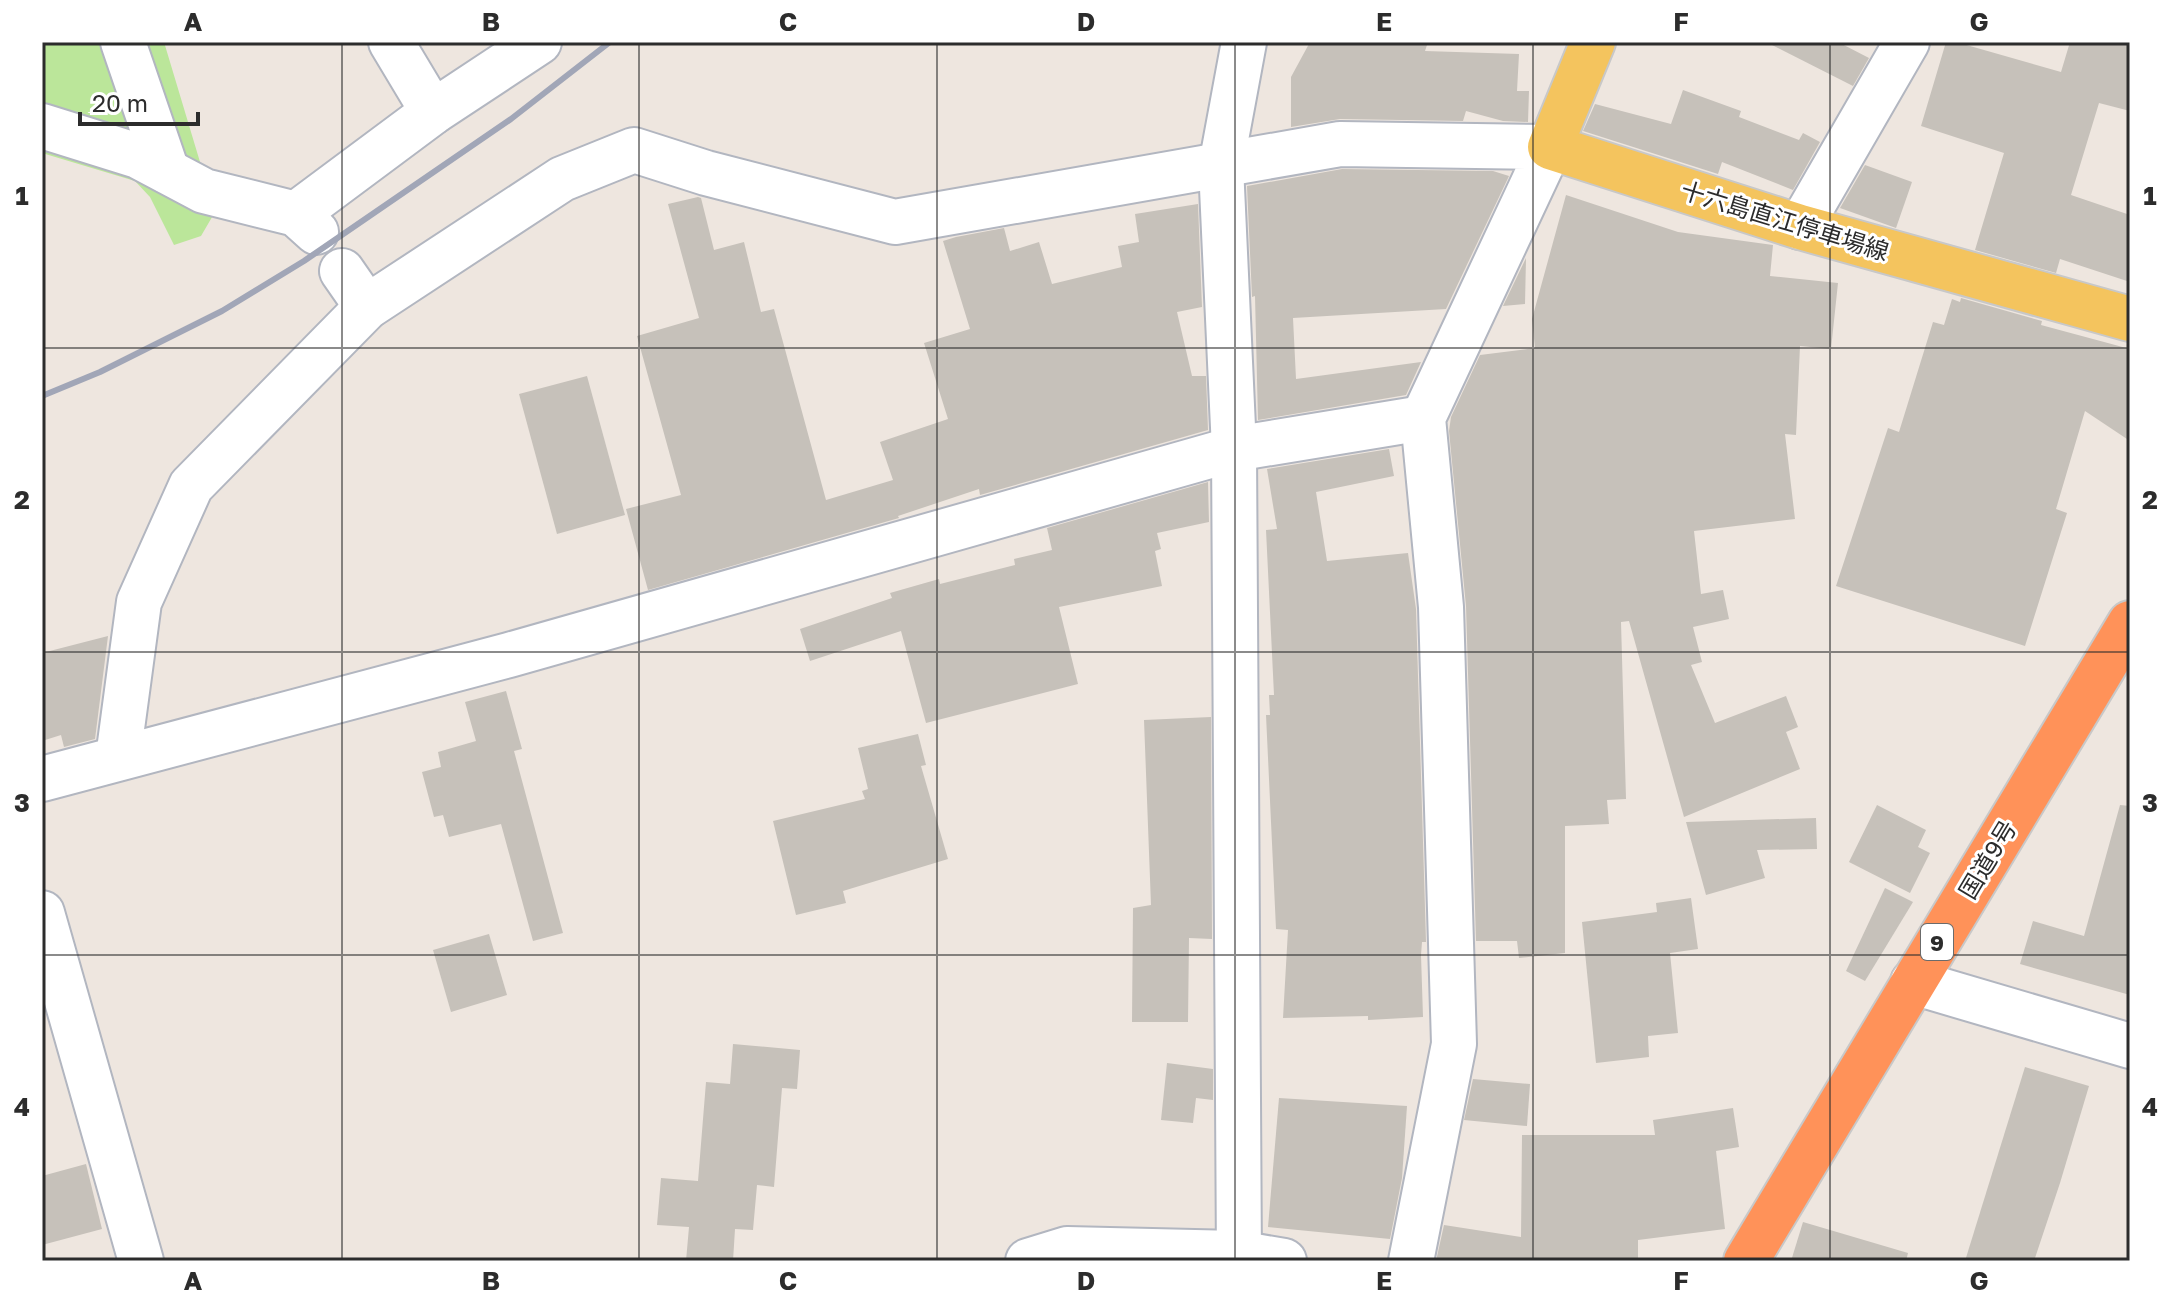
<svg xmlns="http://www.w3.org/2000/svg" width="2172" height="1303" font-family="'Golos Text','Noto Sans JP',sans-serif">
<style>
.green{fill:#bbe69a}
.building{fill:#c6c1ba}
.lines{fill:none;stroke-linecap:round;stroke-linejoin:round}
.minor-casing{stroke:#b2b6c0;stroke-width:48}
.major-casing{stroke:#c8c8c8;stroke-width:48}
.highway-casing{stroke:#c8c8c8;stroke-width:48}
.minor{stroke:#fff;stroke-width:44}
.major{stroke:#f4c45e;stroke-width:44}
.highway{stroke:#ff9259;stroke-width:44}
.rail{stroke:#a1a6b7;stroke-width:6}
.grid{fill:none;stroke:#2c2c2c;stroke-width:2;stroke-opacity:0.55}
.labels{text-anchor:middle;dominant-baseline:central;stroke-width:6;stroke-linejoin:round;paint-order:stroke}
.shield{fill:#fff;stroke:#6b6b6b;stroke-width:2}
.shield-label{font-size:22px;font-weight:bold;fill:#2c2c2c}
.street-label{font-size:24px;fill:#2c2c2c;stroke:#fff}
.neatline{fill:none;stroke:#2c2c2c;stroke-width:3}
.grid-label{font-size:26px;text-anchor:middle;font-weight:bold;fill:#2c2c2c}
</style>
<rect width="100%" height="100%" fill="#eee6df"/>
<path class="green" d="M42,42H164L215,212L201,236L174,245L150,197L135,181L42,153Z"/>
<g class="building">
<path d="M1310,42H1428L1425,51L1519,54L1517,91H1529L1528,122L1503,121L1466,111L1463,121L1340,119L1291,127V77Z"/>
<path d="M1766,42H1838L1869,58L1853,86Z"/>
<path d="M1946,42H1956L2061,72L2070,42H2130V111L2099,103L2071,195L2130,215V282L2060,259L2056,273L1975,250L2004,153L1921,126Z"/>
<path d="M1683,90L1741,111L1739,117L1799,140L1803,133L1820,142L1793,190L1722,162L1718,174L1583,131L1595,104L1671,124Z"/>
<path d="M1865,165L1912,182L1896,228L1840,208Z"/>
<path d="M1342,169L1493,171L1509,176L1446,309L1293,318L1296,379L1421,362L1406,395L1258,420L1255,296L1252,297L1247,186Z"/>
<path d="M1566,195L1678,232L1773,245L1770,276L1838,283L1831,349L1800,346L1796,435L1785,434L1795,519L1694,531L1701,594L1723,590L1729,619L1693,627L1702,662L1691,665L1715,723L1786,696L1798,727L1786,732L1800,769L1684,817L1629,621L1621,622L1626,799L1607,800L1609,824L1565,826V953L1519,958L1517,941H1476L1466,606L1449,431L1451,417L1480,355L1535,348L1532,319Z"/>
<path d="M698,197L701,198L714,250L744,242L761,312L774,309L826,500L893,480L880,442L948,419L924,343L970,329L943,241L956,237L1004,228L1010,251L1039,242L1052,284L1122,267L1118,246L1139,242L1135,214L1198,204L1202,307L1177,312L1192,376H1206L1208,430L980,495L979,489L898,516L899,518L648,590L626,509L681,495L637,336L699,318L668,204Z"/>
<path d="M1526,258L1525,304L1503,306Z"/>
<path d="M1961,298L2042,321L2041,325L2130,349V441L2085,411L2056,509L2067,513L2025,646L1836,586L1888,428L1899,432L1933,322L1944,325L1952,299L1960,302Z"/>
<path d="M587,376L625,515L557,534L519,394Z"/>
<path d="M1389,449L1394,476L1316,492L1327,561L1408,553L1416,609L1426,942H1422L1421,955L1423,1017L1368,1020V1016L1283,1018L1288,930L1276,929L1266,715H1270L1269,695H1274L1266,530L1277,529L1267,469Z"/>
<path d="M1208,482L1209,522L1157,533L1161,549L1155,551L1162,586L1059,607L1078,684L926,723L901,631L810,661L800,629L892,598L890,593L939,579L940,584L1015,565L1014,559L1052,550L1047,528Z"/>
<path d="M108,636L95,739L64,747L61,735L42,741V653Z"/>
<path d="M506,691L522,749L514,751L563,933L533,941L501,824L449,837L443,815L434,817L422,772L441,767L438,752L476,741L465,702Z"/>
<path d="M1211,717L1212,939L1189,938L1188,1022H1132L1133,908L1151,905L1144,720Z"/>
<path d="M918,734L926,765L921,766L948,859L843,891L846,903L796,915L773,821L865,799L862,791L868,789L858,748Z"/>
<path d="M1877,805L1926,830L1918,847L1930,853L1910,893L1849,862Z"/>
<path d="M2120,805L2130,806V995L2020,964L2033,921L2084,936Z"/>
<path d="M1816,818L1817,849L1757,850L1765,878L1706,895L1686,822Z"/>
<path d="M1885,888L1913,902L1865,981L1846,971Z"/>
<path d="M1691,898L1698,949L1670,953L1678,1033L1648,1036L1649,1057L1596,1063L1582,922L1657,912L1656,903Z"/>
<path d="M489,934L507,995L451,1012L433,950Z"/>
<path d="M733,1044L800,1050L797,1089L782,1088L774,1187L757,1185L753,1230L735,1229L733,1261H686L689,1227L657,1225L661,1178L698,1181L706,1082L730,1084Z"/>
<path d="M1167,1063L1213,1069V1100L1196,1098L1193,1123L1161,1120Z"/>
<path d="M2025,1067L2089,1086L2060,1183L2034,1261H1965Z"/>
<path d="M1473,1079L1530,1084L1527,1126L1464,1120Z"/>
<path d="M1279,1098L1407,1106L1402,1178L1390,1239L1268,1227Z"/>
<path d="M1733,1108L1739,1147L1716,1151L1725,1229L1638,1240V1261H1436L1444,1225L1521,1237L1522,1135H1655L1653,1120Z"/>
<path d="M86,1164L102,1229L42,1245V1176Z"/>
<path d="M1803,1222L1908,1253L1906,1261H1791Z"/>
</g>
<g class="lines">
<g class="minor-casing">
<g id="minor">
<path d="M123,42L167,171"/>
<path d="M391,42L433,112"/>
<path d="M42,126L138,156L204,191L296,214L316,232"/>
<path d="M296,214L433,112L539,42"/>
<path d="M1800,227L1907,42"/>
<path d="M342,271L367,307"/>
<path d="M118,758L139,602L191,486L367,307L562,179L634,150L706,173L895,222L1340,144L1550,147L1423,418L1441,607L1454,1044L1411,1261"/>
<path d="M42,779L509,655L1234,449L1423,418"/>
<path d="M42,913L141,1261"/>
<path d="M1913,982L2130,1046"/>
<path d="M1028,1261L1067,1249L1237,1253L1284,1261"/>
<path d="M1239,1261L1234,449L1221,166L1244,42"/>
</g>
</g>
<g class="major-casing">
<path id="major" d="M1593,42L1550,147L1800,227L2130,319"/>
</g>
<g class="highway-casing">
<path id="highway" d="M1746,1261L2130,623"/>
</g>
<use href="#minor" class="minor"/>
<use href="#major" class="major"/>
<use href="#highway" class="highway"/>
<path class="rail" d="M42,396L100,372L222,311L304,261L511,119L610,42"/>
</g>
<path class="grid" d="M342,42V1261M639,42V1261M937,42V1261M1235,42V1261M1533,42V1261M1830,42V1261M42,348H2130M42,652H2130M42,955H2130"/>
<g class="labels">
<rect class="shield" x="1921" y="924" width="32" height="36" rx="6"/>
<g class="shield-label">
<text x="1937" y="942">9</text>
</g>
<g class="street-label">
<text transform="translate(1785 220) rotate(17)">十六島直江停車場線</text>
<text transform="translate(1987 859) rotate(-59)">国道9号</text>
</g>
</g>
<rect width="2172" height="1303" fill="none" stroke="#ffffff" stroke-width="88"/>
<path d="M80 112v12h118v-12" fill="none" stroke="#2c2c2c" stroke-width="4"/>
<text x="92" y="112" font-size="24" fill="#2c2c2c" stroke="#ffffff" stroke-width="6" paint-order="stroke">20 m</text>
<rect x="44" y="44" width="2084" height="1215" class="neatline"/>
<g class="grid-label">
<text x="193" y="31">A</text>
<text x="491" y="31">B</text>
<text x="788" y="31">C</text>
<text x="1086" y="31">D</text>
<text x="1384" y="31">E</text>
<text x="1681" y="31">F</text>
<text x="1979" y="31">G</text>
<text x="22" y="205">1</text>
<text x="2150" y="205">1</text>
<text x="22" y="509">2</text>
<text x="2150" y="509">2</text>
<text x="22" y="812">3</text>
<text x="2150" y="812">3</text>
<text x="22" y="1116">4</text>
<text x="2150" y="1116">4</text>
<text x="193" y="1290">A</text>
<text x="491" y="1290">B</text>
<text x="788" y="1290">C</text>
<text x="1086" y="1290">D</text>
<text x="1384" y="1290">E</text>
<text x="1681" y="1290">F</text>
<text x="1979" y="1290">G</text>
</g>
</svg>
